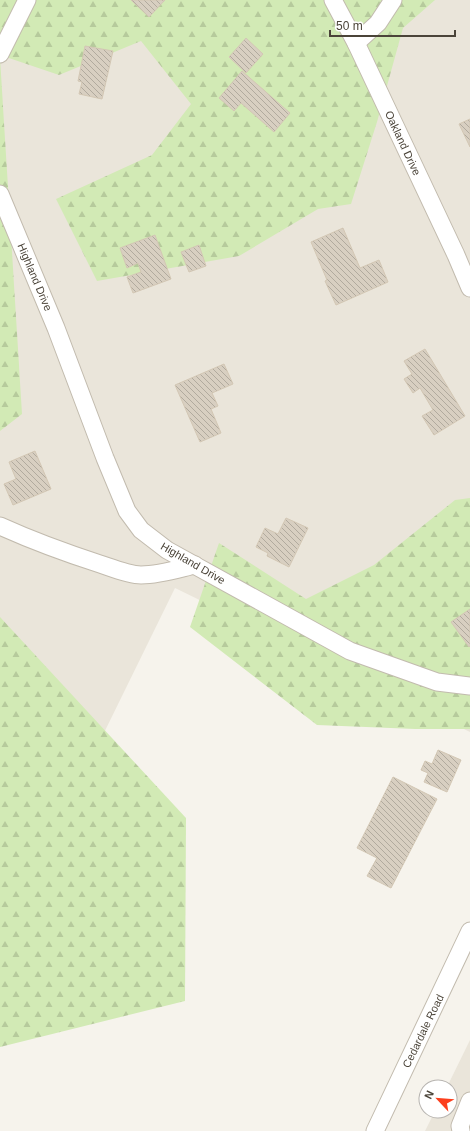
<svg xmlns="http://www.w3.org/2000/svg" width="470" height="1131" font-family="Arial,sans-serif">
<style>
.residential{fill:#eae5da}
.forest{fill:url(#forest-firs)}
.building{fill:url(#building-back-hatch);stroke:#d3c7b4}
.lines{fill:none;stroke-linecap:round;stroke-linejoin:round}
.minor-casing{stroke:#c2bbae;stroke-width:19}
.minor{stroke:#fff;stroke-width:17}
.labels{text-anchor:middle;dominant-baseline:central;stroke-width:3.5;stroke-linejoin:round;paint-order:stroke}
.street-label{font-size:11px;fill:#4b4439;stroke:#fff}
</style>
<defs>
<pattern id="forest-firs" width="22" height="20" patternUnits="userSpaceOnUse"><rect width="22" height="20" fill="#d2eab5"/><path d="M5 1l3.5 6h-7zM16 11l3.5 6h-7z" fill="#b6ca9c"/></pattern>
<pattern id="building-back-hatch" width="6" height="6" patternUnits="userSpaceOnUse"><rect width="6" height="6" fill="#d8cfc1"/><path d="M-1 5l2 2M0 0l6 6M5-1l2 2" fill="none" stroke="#b1aa9e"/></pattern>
</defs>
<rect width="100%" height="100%" fill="#f6f3ec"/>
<g class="residential">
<path d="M0,0H470V732L175,588L73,796L0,760Z"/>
<path d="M470,1040V1131H425L435,1111H450V1087H447Z"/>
</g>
<g class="forest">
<path d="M0,0H435L403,28L377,122L351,204L318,209L239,256L97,281L56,199L152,155L191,104L141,41L59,75L0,55Z"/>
<path d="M0,58L22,414L0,431Z"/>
<path d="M470,498V729H415L317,725L190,627L219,543L306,599L374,565L455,500Z"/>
<path d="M0,617L186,818L185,1001L0,1047Z"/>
</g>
<g class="building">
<path d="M131,0H165L149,17Z"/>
<path d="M246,38L263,54L246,73L229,57Z"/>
<path d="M85,46L113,51L102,99L79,94L82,82L78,81Z"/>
<path d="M242,71L290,113L274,132L241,103L234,111L219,98Z"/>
<path d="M470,119V147L459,124Z"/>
<path d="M343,228L360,268L379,260L388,282L336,305L325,281L327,280L311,242Z"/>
<path d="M155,235L171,279L133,293L127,277L141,272L138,263L127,268L120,248Z"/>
<path d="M199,245L206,266L189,272L181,252Z"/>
<path d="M425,349L465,416L434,435L422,416L433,410L420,388L413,393L404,379L412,374L404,361Z"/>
<path d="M224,364L233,384L212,393L218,406L211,409L221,433L200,442L175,385Z"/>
<path d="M35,451L51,489L13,505L4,484L16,479L9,462Z"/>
<path d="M286,518L308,528L289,567L267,556L268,553L256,547L265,528L278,534Z"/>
<path d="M470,609V646L469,647L451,622Z"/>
<path d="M438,750L461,760L447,792L424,782L428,773L421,770L425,761L432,764Z"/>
<path d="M393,777L437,799L391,888L367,876L377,858L357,848Z"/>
</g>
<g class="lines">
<g class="minor-casing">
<g id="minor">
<path d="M333,0L356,43L456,255L470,288"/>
<path d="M356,43L378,23L393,0"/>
<path d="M0,54L27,0"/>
<path d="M0,194L56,328L105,458L127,511L141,530L167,550L350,651L437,682L470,686"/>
<path d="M0,526C33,541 66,553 100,564C112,568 129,575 141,575C160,575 178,569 195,565"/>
<path d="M375,1131L470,931"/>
<path d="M461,1131L460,1126L470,1101"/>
</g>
</g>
<use href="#minor" class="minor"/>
</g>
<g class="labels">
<g class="street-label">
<text transform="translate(403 143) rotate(65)">Oakland Drive</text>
<text transform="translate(35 277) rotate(67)">Highland Drive</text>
<text transform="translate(193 563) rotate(30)">Highland Drive</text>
<text transform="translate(423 1031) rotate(-64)">Cedardale Road</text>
</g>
</g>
<g transform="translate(438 1099) rotate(296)"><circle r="19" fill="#ffffff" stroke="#b7b4b0"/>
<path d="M0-3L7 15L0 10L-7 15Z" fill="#fc3f1d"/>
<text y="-6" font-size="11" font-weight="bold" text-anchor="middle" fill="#4b4439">N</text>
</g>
<path d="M330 30v6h125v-6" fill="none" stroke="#4b4439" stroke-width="2"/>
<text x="336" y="30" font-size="12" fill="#4b4439" stroke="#ffffff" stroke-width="3" paint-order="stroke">50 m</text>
</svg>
